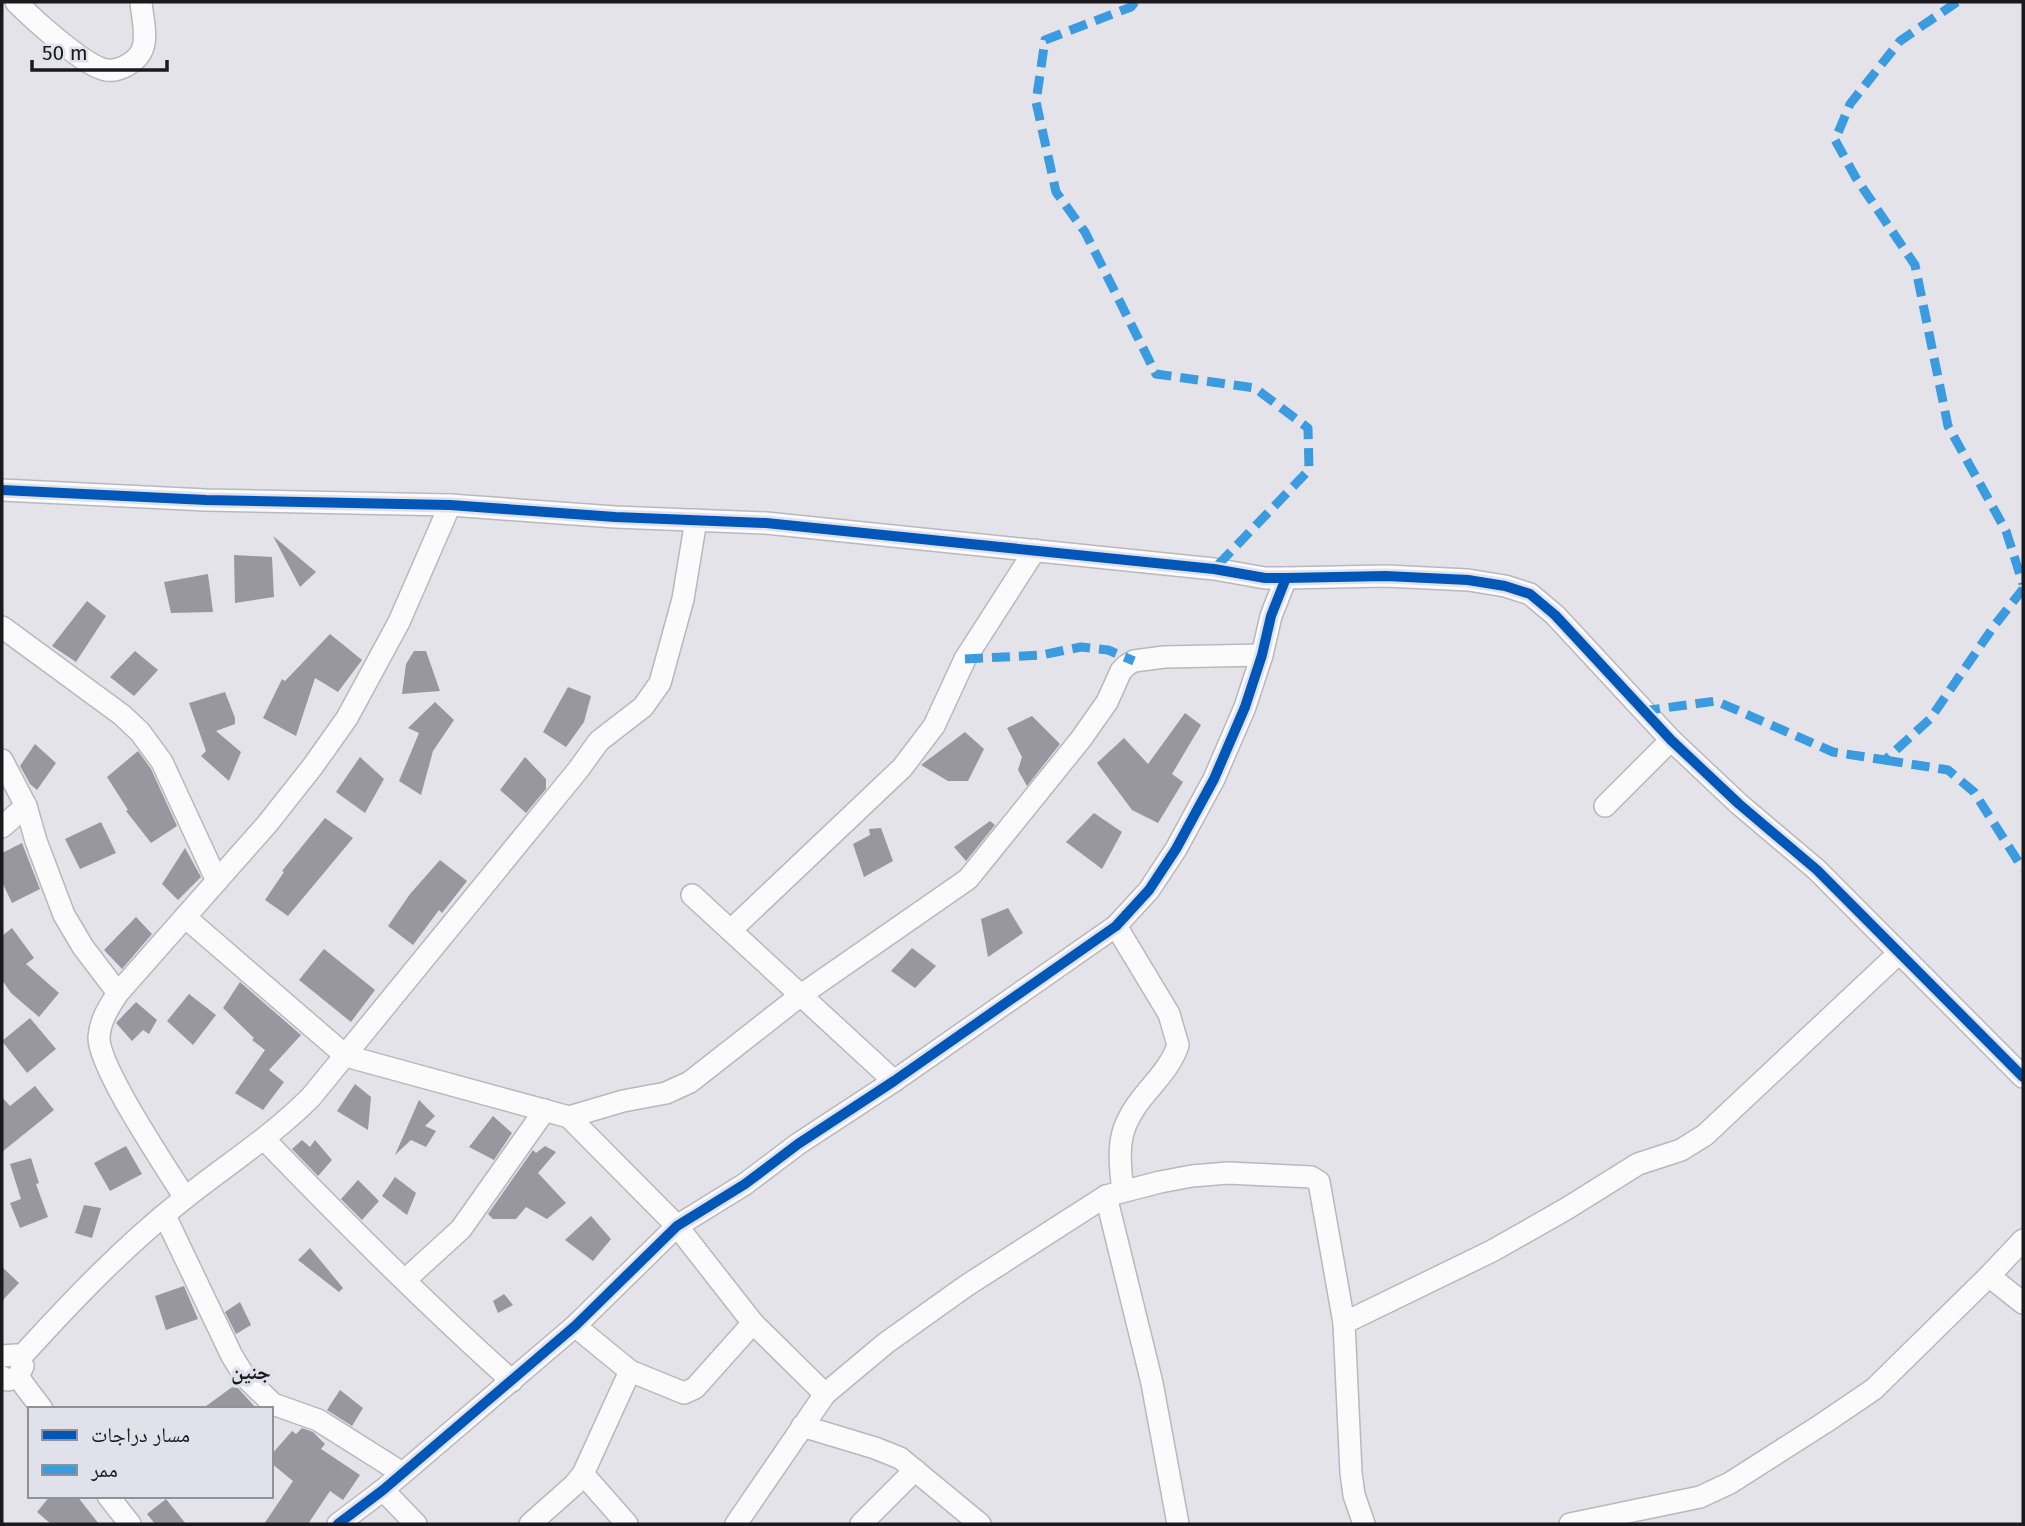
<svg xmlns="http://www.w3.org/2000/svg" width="2025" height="1526" font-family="'Fira Sans','Noto Naskh Arabic',sans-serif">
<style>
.building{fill:#9897a0}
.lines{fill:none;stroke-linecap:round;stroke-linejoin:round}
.minor-casing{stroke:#b8b8bd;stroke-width:24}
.minor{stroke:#fbfbfc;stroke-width:21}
.quiet{stroke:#3b9be0;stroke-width:9;stroke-dasharray:18 9;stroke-linecap:butt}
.cycleway-casing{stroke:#e1e1eb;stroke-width:15}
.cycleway{stroke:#0057b8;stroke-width:10}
.labels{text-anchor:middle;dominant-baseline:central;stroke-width:7;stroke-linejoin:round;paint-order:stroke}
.quarter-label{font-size:21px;font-weight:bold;fill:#1a1a1e;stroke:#e1e1eb}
</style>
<rect width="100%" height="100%" fill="#e3e3e9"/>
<g class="building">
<path d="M273,536L316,572L300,587Z"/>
<path d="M234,555L272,557L274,597L235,603Z"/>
<path d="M208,574L213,612L171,613L164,582Z"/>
<path d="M87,601L106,616L76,662L52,646Z"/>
<path d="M330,634L362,660L338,692L315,678L296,736L263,718L282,679L285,681Z"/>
<path d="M135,651L158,670L134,696L110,677Z"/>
<path d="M414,651H426L440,691L402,694L406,664Z"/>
<path d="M568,687L591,696L584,722L566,747L543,732Z"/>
<path d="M225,692L235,718V724L216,731L241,752L229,781L201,756L206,751L189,703Z"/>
<path d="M435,702L454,720L433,751L421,795L399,781L419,733L408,728Z"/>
<path d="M1185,713L1201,725L1172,774L1183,782L1158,823L1132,810L1097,763L1124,738L1148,764Z"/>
<path d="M1032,716L1060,744L1027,786L1018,770L1022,757L1007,728Z"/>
<path d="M965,732L984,749L968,781H948L921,765Z"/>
<path d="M35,744L56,763L37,790L30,784L20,766Z"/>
<path d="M138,751L151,769L177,826L151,843L126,811L128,810L107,777Z"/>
<path d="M360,757L384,779L365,813L336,792Z"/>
<path d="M525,757L546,779V789L526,813L500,790Z"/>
<path d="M1094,813L1122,832L1102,869L1066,842Z"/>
<path d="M325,818L353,838L288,916L265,900L284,872L282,871Z"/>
<path d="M990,821L995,825L966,861L954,847Z"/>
<path d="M101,822L116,853L80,869L65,839Z"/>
<path d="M881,828L893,861L864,877L853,844L870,835L869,829Z"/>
<path d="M22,843L40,889L12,903L2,882V853Z"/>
<path d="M185,848L201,877L178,900L162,884Z"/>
<path d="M440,860L467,881L442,913L439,910L413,945L388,926L410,894Z"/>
<path d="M1008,908L1023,933L988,957L981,919Z"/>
<path d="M136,917L152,934L122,969L104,950Z"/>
<path d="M12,928L34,958L26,964L59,993L39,1017L11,993L2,980V936Z"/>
<path d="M912,948L936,966L915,988L891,971Z"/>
<path d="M324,949L375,990L351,1022L299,980Z"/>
<path d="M240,982L301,1035L269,1070L284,1082L263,1110L235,1093L265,1050L252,1040L254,1038L223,1008Z"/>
<path d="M189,994L216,1015L193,1045L167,1021Z"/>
<path d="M136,1002L157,1020L149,1034L143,1030L132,1041L116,1023Z"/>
<path d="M30,1018L56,1049L27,1073L2,1041Z"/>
<path d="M355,1084L371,1097L368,1130L337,1111Z"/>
<path d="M35,1086L54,1110L2,1152V1097L10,1106Z"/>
<path d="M419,1100L435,1116L425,1126L436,1131L426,1147L411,1140L395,1155Z"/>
<path d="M493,1116L512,1133L494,1160L469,1147Z"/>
<path d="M302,1140L310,1147L315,1140L332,1160L318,1176L292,1149Z"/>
<path d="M126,1146L142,1174L110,1191L94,1163Z"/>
<path d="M545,1146L556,1152L538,1173L566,1203L547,1219L526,1207L516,1219H493L488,1214L533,1150L536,1153Z"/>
<path d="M31,1158L39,1183L36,1184L48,1217L20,1228L10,1203L21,1199L10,1164Z"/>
<path d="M395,1177L416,1193L407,1215L382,1196Z"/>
<path d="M358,1180L379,1201L362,1220L341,1199Z"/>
<path d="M84,1205L101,1208L92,1238L75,1233Z"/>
<path d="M591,1216L611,1239L593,1261L565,1240Z"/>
<path d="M310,1248L343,1288L339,1292L298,1260Z"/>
<path d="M2,1267L19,1283L2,1301Z"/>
<path d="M184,1286L198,1319L166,1330L155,1296Z"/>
<path d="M504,1294L513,1305L498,1313L493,1301Z"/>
<path d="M240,1302L251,1325L236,1334L225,1312Z"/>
<path d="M235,1385L257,1409H202Z"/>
<path d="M340,1390L363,1408L352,1426L327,1410Z"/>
<path d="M302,1428L313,1432L325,1444L321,1449L360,1475L343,1500L330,1491L308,1524H264L293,1481L271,1463V1455L292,1431L296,1434Z"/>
<path d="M50,1496H77L99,1524H51L37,1512Z"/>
<path d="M166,1499L186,1524H155L147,1514Z"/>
</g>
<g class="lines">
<g class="minor-casing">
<g id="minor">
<path d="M16,2C32,18 84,66 106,70C119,72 137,62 142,50C148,37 142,16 141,2"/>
<path d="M2,490L206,500L450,505L615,517L766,523L1214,569L1265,578H1286"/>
<path d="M2,627L122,715L140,732L162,762L217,881"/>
<path d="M2,760L26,806L36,841L64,915L83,947L118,993"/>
<path d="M1605,806L1671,740"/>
<path d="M2,827L26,806"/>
<path d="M692,895L894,1081"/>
<path d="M185,917L346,1056L569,1117L623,1101L666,1093L690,1082L801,995L968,879L1081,739L1107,702L1121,671L1127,665L1134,661L1164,657L1262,655"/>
<path d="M1116,926L1169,1014L1178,1045C1173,1061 1162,1074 1152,1086C1118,1124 1117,1142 1123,1191"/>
<path d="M731,930L902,768L934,726L965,659L1035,550"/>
<path d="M569,1117L677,1226L753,1323L825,1394"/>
<path d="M265,1140C345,1223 426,1304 512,1381"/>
<path d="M1106,1196L1152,1383L1178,1524"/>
<path d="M185,1198C166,1167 98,1067 99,1037C100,1020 109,1007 118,993L268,823L313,766L347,718L399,622L450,505"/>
<path d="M165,1216L232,1356L245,1377L273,1404L318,1420L402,1473"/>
<path d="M1989,1276L2023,1303"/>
<path d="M405,1280L461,1229L545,1110"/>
<path d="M1344,1323L1492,1251L1566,1209L1638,1164L1681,1150L1705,1135L1899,953"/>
<path d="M575,1326L630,1371L684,1393L695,1388L753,1323"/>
<path d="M2,1356L16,1355L23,1366L18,1377L8,1380L2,1377"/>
<path d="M20,1358C72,1301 124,1246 185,1198C229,1163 271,1137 311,1097L578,770L599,741L643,707L660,683L683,599L696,520"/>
<path d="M18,1377L42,1409"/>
<path d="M802,1426L875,1448L900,1458L980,1524"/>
<path d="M583,1474L627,1524"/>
<path d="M383,1490L416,1524"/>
<path d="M108,1496L130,1524"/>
<path d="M338,1524L383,1490L575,1326L677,1226L745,1184L798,1144L894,1081L1116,926L1149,890L1176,849L1214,779L1245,707L1262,655L1271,616L1286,578L1386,576L1468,580L1505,586L1530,594L1555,615L1671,740L1739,804L1817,870L2023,1077"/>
<path d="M530,1524L574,1485L583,1474L630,1371"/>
<path d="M736,1524L825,1394L886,1343L966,1286L1106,1196L1160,1182L1192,1176L1228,1173L1311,1177L1319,1182L1344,1323L1351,1473L1354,1495L1364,1524"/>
<path d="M861,1524L915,1470"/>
<path d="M1570,1524L1700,1497L1730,1483L1824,1423L1874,1389L1989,1276L2023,1240"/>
</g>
</g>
<use href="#minor" class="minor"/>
<g class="quiet">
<path d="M1135,2L1131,7L1045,40L1036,102L1056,192L1085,232L1156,374L1255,388L1308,428L1309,470L1214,569"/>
<path d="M1957,2L1900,41L1850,104L1835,140L1856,178L1915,265L1948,426L2006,531L2023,584"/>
<path d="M965,659L1041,655L1081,647L1108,650L1134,661"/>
<path d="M1642,711L1716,701L1833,752L1885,760L1930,719L1994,626L2023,589"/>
<path d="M1885,760L1948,770L1974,792L2023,869"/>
</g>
<g class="cycleway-casing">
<g id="cycleway">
<path d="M2,490L206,500L450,505L615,517L766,523L1214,569L1265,578H1286"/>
<path d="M338,1524L383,1490L575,1326L677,1226L745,1184L798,1144L894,1081L1116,926L1149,890L1176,849L1214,779L1245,707L1262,655L1271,616L1286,578L1386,576L1468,580L1505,586L1530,594L1555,615L1671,740L1739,804L1817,870L2023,1077"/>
</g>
</g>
<use href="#cycleway" class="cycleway"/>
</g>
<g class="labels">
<g class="quarter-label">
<text x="251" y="1372">جنين</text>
</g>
</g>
<rect width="2025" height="1526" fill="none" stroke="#1a1a1e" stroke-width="7"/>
<rect x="28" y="1407" width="245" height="91" fill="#e1e1eb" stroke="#919199" stroke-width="2"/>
<rect x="42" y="1430" width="35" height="10" fill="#0057b8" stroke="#919199" stroke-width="2"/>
<text x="91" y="1442" font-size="21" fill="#1a1a1e">مسار دراجات</text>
<rect x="42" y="1465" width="35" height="10" fill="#3b9be0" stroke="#919199" stroke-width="2"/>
<text x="91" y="1477" font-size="21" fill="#1a1a1e">ممر</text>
<path d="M32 60v10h135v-10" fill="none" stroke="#1a1a1e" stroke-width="3.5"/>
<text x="42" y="60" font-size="21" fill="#1a1a1e" stroke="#e1e1eb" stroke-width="5" paint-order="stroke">50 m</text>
</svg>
